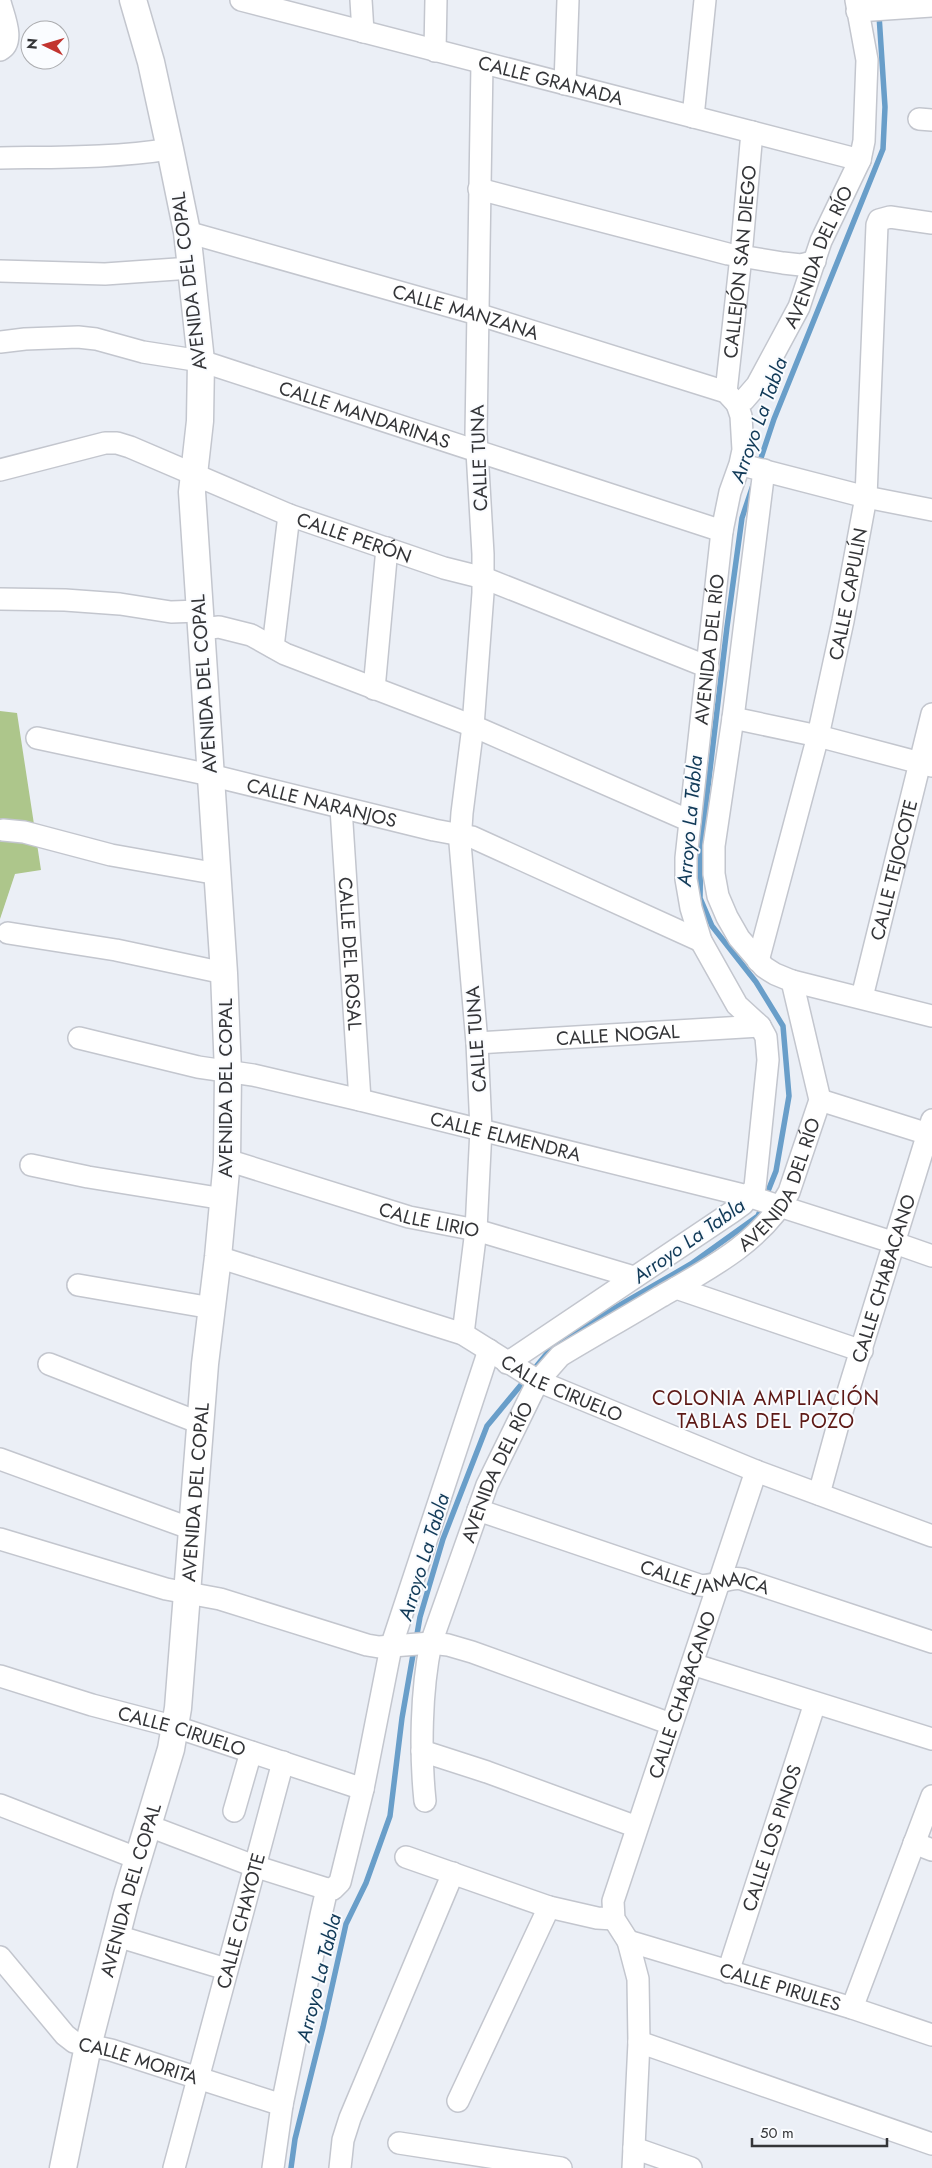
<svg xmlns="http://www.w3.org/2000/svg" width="932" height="2168" font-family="Jost,sans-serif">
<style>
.green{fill:#adc68b}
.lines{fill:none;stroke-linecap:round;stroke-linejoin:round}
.stream{stroke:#699ec9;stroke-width:5.5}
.minor-casing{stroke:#c3c6ce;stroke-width:24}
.tertiary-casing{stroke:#c3c6ce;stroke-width:29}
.minor{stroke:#fff;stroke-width:21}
.tertiary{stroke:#fff;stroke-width:26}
.labels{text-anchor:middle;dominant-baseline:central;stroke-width:4;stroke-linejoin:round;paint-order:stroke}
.street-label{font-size:19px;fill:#343538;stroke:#fafcff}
.water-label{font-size:20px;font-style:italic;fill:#113a58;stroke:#fafcff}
.neighbourhood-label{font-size:20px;letter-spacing:1px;fill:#5d1916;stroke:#fafcff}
</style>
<rect width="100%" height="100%" fill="#ebeff6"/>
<path class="green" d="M0,711L17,713L41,870L15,874L0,919Z"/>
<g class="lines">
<g class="stream">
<path d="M759,464L774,419L883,149L885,107L879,15"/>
<path d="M416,1640L420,1617L443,1539L487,1426L549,1351L608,1312L691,1264L758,1216L776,1171L789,1096L783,1026L756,982L712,926L700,898L701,845L727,627L742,518L753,485"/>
<path d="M291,2168L295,2139L323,2027L346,1924L366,1883L390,1816L402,1718L414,1649"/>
</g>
<g class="minor-casing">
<g id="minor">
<path id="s1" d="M241,0L860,160"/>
<path d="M361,0L363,32"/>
<path d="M0,2C3,15 16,42 0,50"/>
<path d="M857,11L932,6"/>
<path d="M435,51L436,0"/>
<path d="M565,84L568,0"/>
<path d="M693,117L705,0"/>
<path d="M919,119L932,120"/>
<path d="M0,158C57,157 114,158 170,149"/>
<path d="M479,189L728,254L783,263L801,265L815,261"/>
<path id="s2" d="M187,232L477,314L726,392L737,404"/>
<path d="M0,271L105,274L191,268"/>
<path id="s3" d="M0,342L25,339L78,337L96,339L143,352L201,361L722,531"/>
<path id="s4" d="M726,392L741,256L752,132"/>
<path d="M750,467L866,497L932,510"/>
<path id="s5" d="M0,470L105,443H117L130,447L289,515L444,568L484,578L708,667"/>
<path d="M0,599L65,600L120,604L171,612L200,611"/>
<path d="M201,629L219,627L251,635L285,654L473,726L690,821"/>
<path d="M273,647L289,515"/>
<path d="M374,689L387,548"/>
<path d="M733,718L818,736L932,766"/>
<path id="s6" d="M37,738L210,775L434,830L472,837L701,941"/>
<path id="s7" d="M341,808L360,1100"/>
<path d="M3,830L24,832L111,855L218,874"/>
<path d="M8,933L116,950L224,973"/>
<path id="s8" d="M758,961L818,736L843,621L866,497L877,225L879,220L890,217L932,223"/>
<path d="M792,981L932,1016"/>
<path id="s9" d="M862,997L932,714"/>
<path id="s10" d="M79,1038L198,1067L253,1075L360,1100L751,1197L895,1243L932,1256"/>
<path id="s11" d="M477,1043L760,1026"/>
<path d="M820,1100L928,1134"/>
<path id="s12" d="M227,1160L409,1217L476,1230L634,1277"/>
<path d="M31,1165L88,1177L224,1199"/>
<path id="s13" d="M218,1257L463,1334L538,1381L756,1471L932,1536"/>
<path d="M78,1285L212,1308"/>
<path d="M676,1288L862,1351"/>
<path d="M463,1334L476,1230L481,1129L477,1043L460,843L462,813L473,726L483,593V554L476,434L482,63"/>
<path id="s14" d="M507,1363L732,1212L743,1204L755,1187L768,1060L766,1037L760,1026L737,1005L701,941L691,908L686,879V858L722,531L730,492L740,464L743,450L741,416L737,404L744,400L757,385L799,307L821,241L860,160L864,141L867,60L856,0"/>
<path d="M49,1364L200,1423"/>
<path d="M0,1459L192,1529"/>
<path id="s15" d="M819,1494L839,1421L932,1120"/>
<path id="s16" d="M478,1510L699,1585C717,1588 725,1576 742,1579L932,1642"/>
<path d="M0,1539L166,1589L220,1599L367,1645L379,1647L431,1643L448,1645L472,1652L671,1724"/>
<path d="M692,1664L932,1739"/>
<path id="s17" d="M0,1676L92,1705L176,1727L363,1789"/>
<path d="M422,1751L487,1772L637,1827"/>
<path id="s18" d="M425,1801C420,1753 421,1690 431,1643L487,1485L538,1381L560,1356C593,1336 627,1317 660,1297C707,1270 762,1242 789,1192L820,1100L792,981L775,974L764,967L739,938L727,917L718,896L714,874V846L733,718L764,470"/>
<path d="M0,1805L139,1859"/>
<path d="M234,1811L251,1752"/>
<path d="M149,1826L254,1866L327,1889"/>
<path d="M914,1843L932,1850"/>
<path d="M406,1857L549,1907L597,1918L614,1919"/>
<path d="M117,1936L226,1969"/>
<path id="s19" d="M628,1941L852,2008L932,2035"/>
<path id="s20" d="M0,1957L65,2035L74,2042L111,2050L282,2105"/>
<path id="s21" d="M728,1972L815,1703"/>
<path d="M852,2008L932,1796"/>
<path d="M639,2042L932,2144"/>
<path d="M458,2101L549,1907"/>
<path d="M399,2143L561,2168"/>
<path d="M634,2148L691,2168"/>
<path id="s22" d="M174,2168L283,1762"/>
<path d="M273,2168L282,2105L321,1915L327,1889H333L340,1882L363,1789L391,1647L489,1350"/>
<path d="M340,2168L343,2140L350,2118L453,1873"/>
<path id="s23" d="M633,2168L639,2042L638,1979L628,1941L614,1919L613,1901L756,1471"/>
</g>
</g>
<g class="tertiary-casing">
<g id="tertiary">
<path id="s24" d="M63,2168L88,2046L127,1895L171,1749L178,1708L205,1364L218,1257L227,1160L228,1072L224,973L192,492L200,421L201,361L191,268L187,232L170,149L151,62L133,0"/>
</g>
</g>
<use href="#minor" class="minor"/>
<use href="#tertiary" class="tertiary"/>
</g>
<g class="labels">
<g class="street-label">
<text stroke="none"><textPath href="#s1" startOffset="320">CALLE GRANADA</textPath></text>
<text stroke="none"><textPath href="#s14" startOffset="1288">AVENIDA DEL RÍO</textPath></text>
<text stroke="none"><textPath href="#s4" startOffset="131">CALLEJÓN SAN DIEGO</textPath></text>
<text transform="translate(189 281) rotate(-97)">AVENIDA DEL COPAL</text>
<text stroke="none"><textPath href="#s2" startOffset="290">CALLE MANZANA</textPath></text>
<text stroke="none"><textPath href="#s3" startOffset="376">CALLE MANDARINAS</textPath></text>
<text transform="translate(479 458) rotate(-92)">CALLE TUNA</text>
<text stroke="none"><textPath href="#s5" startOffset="376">CALLE PERÓN</textPath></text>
<text stroke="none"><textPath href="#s8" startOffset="378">CALLE CAPULÍN</textPath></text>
<text stroke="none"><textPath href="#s14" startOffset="868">AVENIDA DEL RÍO</textPath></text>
<text transform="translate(204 684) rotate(-94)">AVENIDA DEL COPAL</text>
<text stroke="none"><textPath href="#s6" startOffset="292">CALLE NARANJOS</textPath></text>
<text stroke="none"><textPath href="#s9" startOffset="131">CALLE TEJOCOTE</textPath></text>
<text stroke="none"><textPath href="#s7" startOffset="146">CALLE DEL ROSAL</textPath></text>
<text stroke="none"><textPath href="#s11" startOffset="141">CALLE NOGAL</textPath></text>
<text transform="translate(476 1039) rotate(-94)">CALLE TUNA</text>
<text transform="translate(225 1088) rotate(-90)">AVENIDA DEL COPAL</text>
<text stroke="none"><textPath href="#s10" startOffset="438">CALLE ELMENDRA</textPath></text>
<text stroke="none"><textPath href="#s18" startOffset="762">AVENIDA DEL RÍO</textPath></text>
<text stroke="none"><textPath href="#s12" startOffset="211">CALLE LIRIO</textPath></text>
<text stroke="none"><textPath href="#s15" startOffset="225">CALLE CHABACANO</textPath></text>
<text stroke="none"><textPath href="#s13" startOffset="370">CALLE CIRUELO</textPath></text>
<text stroke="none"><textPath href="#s18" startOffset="342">AVENIDA DEL RÍO</textPath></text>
<text stroke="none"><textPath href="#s24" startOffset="691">AVENIDA DEL COPAL</textPath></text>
<text stroke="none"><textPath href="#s16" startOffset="239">CALLE JAMAICA</textPath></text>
<text stroke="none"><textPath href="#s23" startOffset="490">CALLE CHABACANO</textPath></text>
<text stroke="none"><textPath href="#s17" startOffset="190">CALLE CIRUELO</textPath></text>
<text stroke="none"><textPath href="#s21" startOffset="141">CALLE LOS PINOS</textPath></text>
<text stroke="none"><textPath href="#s24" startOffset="286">AVENIDA DEL COPAL</textPath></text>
<text stroke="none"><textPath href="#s22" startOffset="256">CALLE CHAYOTE</textPath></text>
<text stroke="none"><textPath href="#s19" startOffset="159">CALLE PIRULES</textPath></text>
<text stroke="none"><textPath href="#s20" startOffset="180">CALLE MORITA</textPath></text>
</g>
<g class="water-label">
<text transform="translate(759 420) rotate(-70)">Arroyo La Tabla</text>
<text transform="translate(690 821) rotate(-85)">Arroyo La Tabla</text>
<text transform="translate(689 1241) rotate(-35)">Arroyo La Tabla</text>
<text transform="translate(424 1557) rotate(-73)">Arroyo La Tabla</text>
<text transform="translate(319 1978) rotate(-76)">Arroyo La Tabla</text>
</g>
<g class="neighbourhood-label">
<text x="766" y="1398">COLONIA AMPLIACIÓN<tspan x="766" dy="23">TABLAS DEL POZO</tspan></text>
</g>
</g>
<g transform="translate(45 45) rotate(275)"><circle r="24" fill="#fafcff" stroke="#abacaf"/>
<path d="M0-4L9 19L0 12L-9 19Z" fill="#c2342f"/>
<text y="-8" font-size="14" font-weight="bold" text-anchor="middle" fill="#343538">N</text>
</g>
<path d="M752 2138v8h135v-8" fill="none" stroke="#343538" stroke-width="2.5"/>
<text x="760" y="2138" font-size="15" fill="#343538" stroke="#fafcff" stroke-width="4" paint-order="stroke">50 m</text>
</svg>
